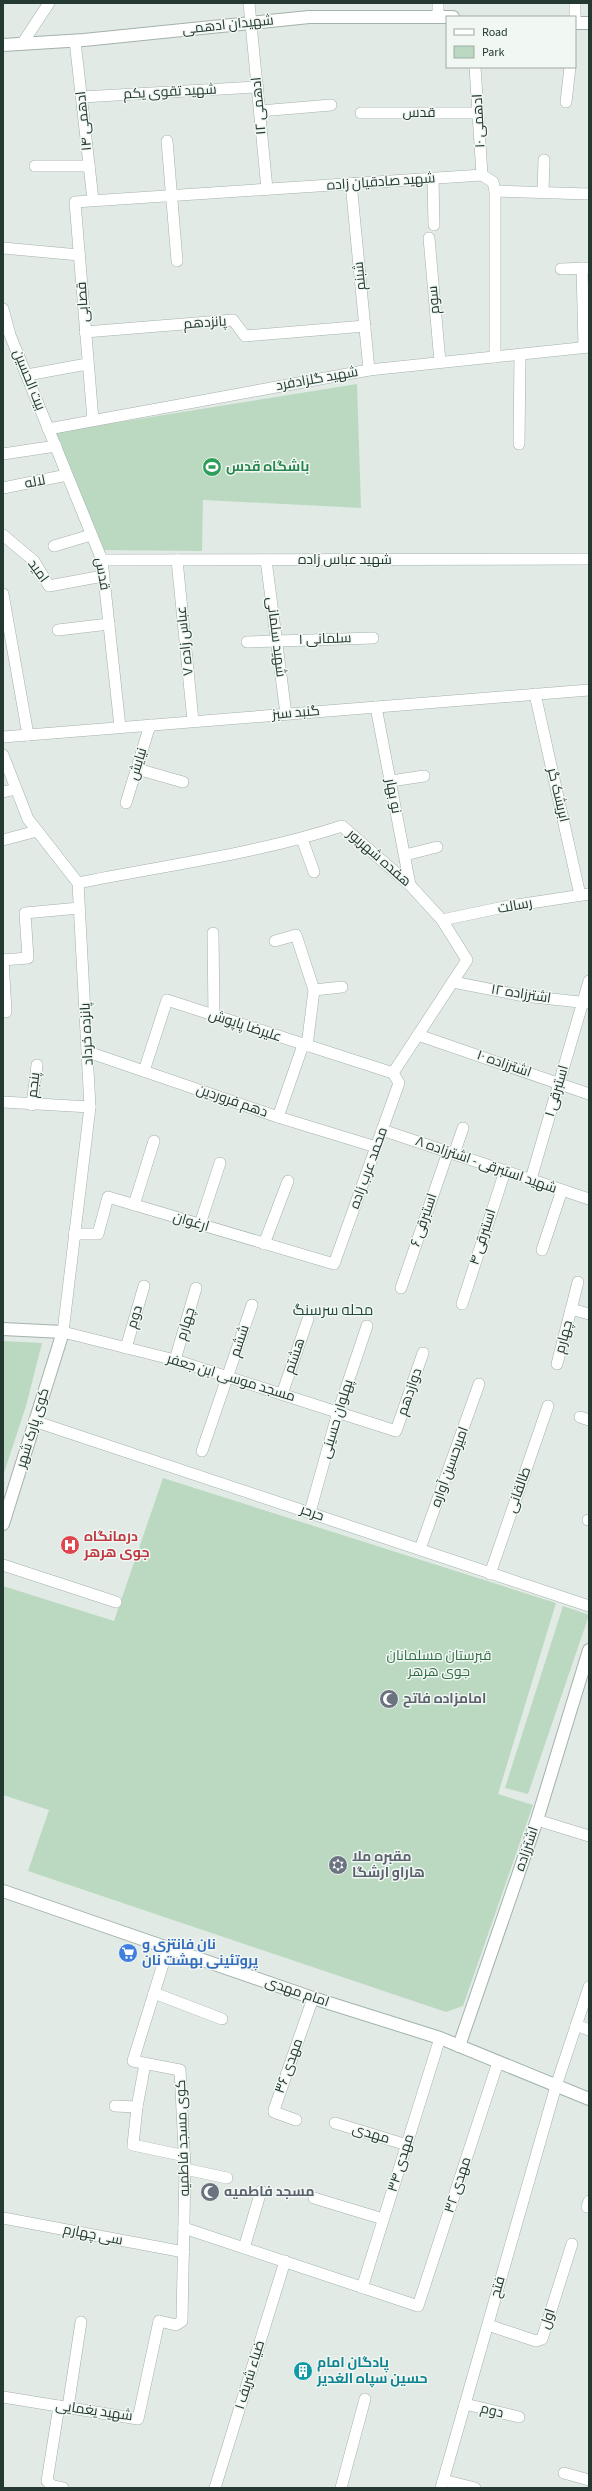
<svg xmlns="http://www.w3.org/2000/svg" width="592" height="2491" font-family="'Source Sans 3',Cairo,sans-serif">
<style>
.green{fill:#bbd9c1}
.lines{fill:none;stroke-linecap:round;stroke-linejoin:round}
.minor-casing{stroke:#a4b1ab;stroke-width:12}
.tertiary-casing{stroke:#a4b1ab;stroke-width:14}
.secondary-casing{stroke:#a1b4ac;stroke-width:14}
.minor{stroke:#fff;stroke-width:11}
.tertiary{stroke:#fff;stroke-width:12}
.secondary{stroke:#fff;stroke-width:12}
.labels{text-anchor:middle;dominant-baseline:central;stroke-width:3;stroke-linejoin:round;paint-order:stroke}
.street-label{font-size:14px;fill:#233931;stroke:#f1f7f3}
.leisure-label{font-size:14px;font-weight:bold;fill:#27864d;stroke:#f1f7f3;text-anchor:start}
.health-label{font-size:14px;font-weight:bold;fill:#be3a42;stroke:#f1f7f3;text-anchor:start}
.park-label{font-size:14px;fill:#316b44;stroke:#f1f7f3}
.worship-label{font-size:14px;font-weight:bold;fill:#5b616d;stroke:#f1f7f3;text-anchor:start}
.shop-label{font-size:14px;font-weight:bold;fill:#366cbe;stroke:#f1f7f3;text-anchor:start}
.culture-label{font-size:14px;font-weight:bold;fill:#0d838f;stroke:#f1f7f3;text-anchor:start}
.neighbourhood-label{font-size:15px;fill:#21483c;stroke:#f1f7f3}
</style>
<rect width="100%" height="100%" fill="#e1eae5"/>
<g class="green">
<path d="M357,384L361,508L203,500L202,551L100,550L51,433Z"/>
<path d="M3,1341L42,1343L26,1406L3,1476Z"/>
<path d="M163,1478L556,1603L498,1794L533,1805L463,2006L446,2012L28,1871L49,1810L3,1795V1586L114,1621Z"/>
<path d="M563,1606L589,1615L528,1794L505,1788Z"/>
</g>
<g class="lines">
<g class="minor-casing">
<g id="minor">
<path d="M249,3L267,189"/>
<path d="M438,3V16"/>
<path d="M575,17V3"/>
<path d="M75,41L93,200"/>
<path d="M22,44L49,3"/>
<path d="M475,67L482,175"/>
<path d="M82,97L258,87"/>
<path d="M566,102L570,67"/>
<path d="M260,111L331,105"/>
<path d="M361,113H478"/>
<path d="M167,141L177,261"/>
<path d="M35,166H89"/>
<path d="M433,178L434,225"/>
<path d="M351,183L369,370"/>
<path d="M495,191L589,194"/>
<path d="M543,191L544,160"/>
<path d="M429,238L440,362"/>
<path d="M3,248L79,255"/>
<path d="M582,268L584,347"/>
<path d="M561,269L588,268"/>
<path d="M3,309L10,335L102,560L120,727"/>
<path d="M85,332L233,320L245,336L365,326"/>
<path d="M27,375L87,364"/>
<path d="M93,420L75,202L482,175L493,182L495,191V357"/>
<path d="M48,429L369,370L589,347"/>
<path d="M519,444L520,354"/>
<path d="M3,454L56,446"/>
<path d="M3,488L67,475"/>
<path d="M3,535L34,561L49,586L103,576"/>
<path d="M54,546L91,535"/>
<path d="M102,560L589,559"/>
<path d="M177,560L193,721"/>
<path d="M266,560L286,714"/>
<path d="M3,594L28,735"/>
<path d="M58,630L109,624"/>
<path d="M247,642L373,638"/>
<path d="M535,694L580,895"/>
<path d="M376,707L410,885"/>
<path d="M3,737L589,690"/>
<path d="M3,755L28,819L78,883L90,1107L63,1332L175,1360L396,1431L423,1353"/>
<path d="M137,769L183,782"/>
<path d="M391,781L424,776"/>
<path d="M3,792L16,789"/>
<path d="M126,803L150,725"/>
<path d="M302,839L314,872"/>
<path d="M3,840L37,831"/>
<path d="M405,855L437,847"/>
<path d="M78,883C166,865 256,854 342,826L410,885L442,920L467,960L393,1073"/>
<path d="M442,920L504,907L589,894"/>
<path d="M213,933L214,1017"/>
<path d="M275,941L296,935L314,990L307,1046"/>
<path d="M3,959L6,1012"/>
<path d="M3,960L28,958L25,913L79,908"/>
<path d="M453,982L524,996L589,1003"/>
<path d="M314,990L342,987"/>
<path d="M418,1035L589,1094"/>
<path d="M88,1052L278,1117L376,1147"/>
<path d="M144,1071L167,1000L393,1073"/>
<path d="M3,1102L90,1107"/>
<path d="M32,1105L37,1065"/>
<path d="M278,1117L303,1045"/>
<path d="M382,1130L589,1199"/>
<path d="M454,1154L463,1128"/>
<path d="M531,1179L589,981"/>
<path d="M134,1205L154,1141"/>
<path d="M200,1224L220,1163"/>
<path d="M74,1234H98L108,1197L334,1264L399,1083L393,1073"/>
<path d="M264,1244L288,1181"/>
<path d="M542,1250L562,1190"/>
<path d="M401,1288L448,1152"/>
<path d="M462,1304L505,1171"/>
<path d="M571,1309L589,1314"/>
<path d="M126,1348L144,1286"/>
<path d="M175,1360L196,1288"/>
<path d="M557,1364L578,1282"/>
<path d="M282,1394L308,1319"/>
<path d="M580,1417L589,1420"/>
<path d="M34,1421L589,1606"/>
<path d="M202,1451L252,1305"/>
<path d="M310,1512L338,1412L367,1326"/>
<path d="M588,1520H589"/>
<path d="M420,1549L479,1384"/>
<path d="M3,1565L116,1602"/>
<path d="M490,1574L548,1406"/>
<path d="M537,1820L589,1836"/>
<path d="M154,1993L222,2019"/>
<path d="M576,2025L589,2030"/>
<path d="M145,2064L137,2107L133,2145L185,2156"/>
<path d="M115,2106L137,2107"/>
<path d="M296,2120L274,2112V2110L313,1998"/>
<path d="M335,2123L407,2145"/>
<path d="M185,2169L227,2178"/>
<path d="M314,2198L383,2219"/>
<path d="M587,2207L589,2201"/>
<path d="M3,2218L184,2252"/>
<path d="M184,2228L418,2306L498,2062"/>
<path d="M244,2248L261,2191"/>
<path d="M362,2288L440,2038"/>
<path d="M488,2325L536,2341L542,2339L572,2244"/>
<path d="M3,2397L138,2419L159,2321L176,2325L182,2321L185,2169L180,2070L133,2061L168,1948"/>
<path d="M465,2404L519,2417"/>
<path d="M59,2406L47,2481L53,2486L63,2488"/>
<path d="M68,2407L81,2322"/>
<path d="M564,2473L589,2480"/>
<path d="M443,2480L475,2488"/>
<path d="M215,2488L285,2261"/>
<path d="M341,2488L365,2399"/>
<path d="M441,2488L556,2086L589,1987"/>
</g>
</g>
<g class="tertiary-casing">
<g id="tertiary">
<path d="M575,23H589"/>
<path d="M3,45L84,40L309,17H453"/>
<path d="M3,1329L63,1332L3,1524"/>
<path d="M459,2046L537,1820L589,1650"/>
</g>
</g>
<g class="secondary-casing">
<path id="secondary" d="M3,1891L313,1998L440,2038L589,2099"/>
</g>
<use href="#minor" class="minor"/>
<use href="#tertiary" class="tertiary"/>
<use href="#secondary" class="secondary"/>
</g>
<defs>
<g id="stadium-disc" transform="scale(1)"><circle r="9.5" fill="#2e9e5b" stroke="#f1f7f3"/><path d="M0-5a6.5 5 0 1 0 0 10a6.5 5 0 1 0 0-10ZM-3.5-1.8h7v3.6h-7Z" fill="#fff"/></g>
<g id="hospital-disc" transform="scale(1)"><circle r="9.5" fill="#e0444e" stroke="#f1f7f3"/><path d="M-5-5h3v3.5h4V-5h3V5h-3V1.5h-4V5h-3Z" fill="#fff"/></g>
<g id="mosque-disc" transform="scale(1)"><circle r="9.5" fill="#6b7280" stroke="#f1f7f3"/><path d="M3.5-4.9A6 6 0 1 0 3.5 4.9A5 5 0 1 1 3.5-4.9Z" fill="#fff"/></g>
<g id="synagogue-disc" transform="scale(1)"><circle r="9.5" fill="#6b7280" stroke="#f1f7f3"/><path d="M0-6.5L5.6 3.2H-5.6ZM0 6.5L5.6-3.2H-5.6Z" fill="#fff"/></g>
<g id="supermarket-disc" transform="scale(1)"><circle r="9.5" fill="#3f7fe0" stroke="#f1f7f3"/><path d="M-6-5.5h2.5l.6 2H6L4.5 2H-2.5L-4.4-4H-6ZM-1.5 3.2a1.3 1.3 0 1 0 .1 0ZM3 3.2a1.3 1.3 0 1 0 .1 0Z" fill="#fff"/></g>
<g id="building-disc" transform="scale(1)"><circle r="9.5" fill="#0f9aa8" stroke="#f1f7f3"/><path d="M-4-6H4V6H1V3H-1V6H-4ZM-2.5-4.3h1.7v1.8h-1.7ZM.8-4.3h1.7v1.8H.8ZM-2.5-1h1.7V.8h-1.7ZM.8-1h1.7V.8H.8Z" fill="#fff"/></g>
</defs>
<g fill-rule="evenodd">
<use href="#stadium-disc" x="212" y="467"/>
<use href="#hospital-disc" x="70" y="1545"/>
<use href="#mosque-disc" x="389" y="1699"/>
<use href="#synagogue-disc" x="338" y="1865"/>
<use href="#supermarket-disc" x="128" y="1953"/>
<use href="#mosque-disc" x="210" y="2192"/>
<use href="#building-disc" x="303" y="2371"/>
</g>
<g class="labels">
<g class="street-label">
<text transform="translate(228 25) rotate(-6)">شهیدان ادهمی</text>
<text transform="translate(170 92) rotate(-3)">شهید تقوی یکم</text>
<text transform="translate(259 106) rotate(-95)">ادهمی ۱۲</text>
<text x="419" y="113">قدس</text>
<text transform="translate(84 121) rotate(-96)">ادهمی ۱۴</text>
<text transform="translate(479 121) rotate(-93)">ادهمی ۱۰</text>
<text transform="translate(381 182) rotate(-4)">شهید صادقیان زاده</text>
<text transform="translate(360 276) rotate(-96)">شبنم</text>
<text transform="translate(434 300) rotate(-95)">سوم</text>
<text transform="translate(83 302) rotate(-94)">قصابی</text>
<text transform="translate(205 323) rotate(-4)">پانزدهم</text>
<text transform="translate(317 379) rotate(-10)">شهید گلزادفرد</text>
<text transform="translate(29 380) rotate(68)">بیت الحسین</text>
<text transform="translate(35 482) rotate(-11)">لاله</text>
<text x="345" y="560">شهید عباس زاده</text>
<text transform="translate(38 571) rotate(54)">امید</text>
<text transform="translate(102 574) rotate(80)">قدس</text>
<text transform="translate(276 637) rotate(83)">شهید سلمانی</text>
<text transform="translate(325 639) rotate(-2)">سلمانی ۱</text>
<text transform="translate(185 641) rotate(-96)">عباس زاده ۷</text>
<text transform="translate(296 713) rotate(-5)">گنبد سبز</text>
<text transform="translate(138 764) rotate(-73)">نیایش</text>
<text transform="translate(558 795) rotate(77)">ابریشک گر</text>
<text transform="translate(393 796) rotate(79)">نو بهار</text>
<text transform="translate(379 858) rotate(41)">هفده شهریور</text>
<text transform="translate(515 906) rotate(-10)">رسالت</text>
<text transform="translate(521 994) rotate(9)">اشترزاده ۱۲</text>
<text transform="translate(245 1026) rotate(18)">علیرضا پاپوش</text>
<text transform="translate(87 1034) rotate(-93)">پانزده خرداد</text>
<text transform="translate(504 1064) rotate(19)">اشترزاده ۱۰</text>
<text transform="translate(34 1085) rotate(-83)">پنجم</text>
<text transform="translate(557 1091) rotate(-74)">استبرقی ۱</text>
<text transform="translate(232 1101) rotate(19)">دهم فروردین</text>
<text transform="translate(486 1165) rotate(19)">شهید استبرقی - اشترزاده ۸</text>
<text transform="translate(369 1168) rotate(-70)">محمد عرب زاده</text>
<text transform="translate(424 1220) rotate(-71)">استبرقی ۶</text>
<text transform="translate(191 1222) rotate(17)">ارغوان</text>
<text transform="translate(483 1237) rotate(-72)">استبرقی ۴</text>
<text transform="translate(135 1317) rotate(-73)">دوم</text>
<text transform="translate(186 1324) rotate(-73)">چهارم</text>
<text transform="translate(564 1337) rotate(-75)">چهارم</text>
<text transform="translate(240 1341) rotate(-71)">ششم</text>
<text transform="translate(295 1356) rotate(-71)">هشتم</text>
<text transform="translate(231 1378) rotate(17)">مسجد موسی ابن جعفر</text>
<text transform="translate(410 1392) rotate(-71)">دوازدهم</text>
<text transform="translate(337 1419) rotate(-73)">پهلوان حسینی</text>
<text transform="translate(33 1428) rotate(-73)">کوی پارک شهر</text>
<text transform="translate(450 1467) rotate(-70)">امیرحسین آواره</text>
<text transform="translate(519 1490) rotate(-71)">طالقانی</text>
<text transform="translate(312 1513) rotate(19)">حرحر</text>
<text transform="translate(527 1849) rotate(-71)">اشترزاده</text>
<text transform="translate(297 1992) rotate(19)">امام مهدی</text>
<text transform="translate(289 2066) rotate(-70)">مهدی ۳۶</text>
<text transform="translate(371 2134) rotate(17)">مهدی</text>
<text transform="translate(183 2138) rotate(-92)">کوی مسجد فاطمیه</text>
<text transform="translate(401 2163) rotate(-73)">مهدی ۳۴</text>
<text transform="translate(458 2185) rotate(-72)">مهدی ۳۲</text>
<text transform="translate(93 2235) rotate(11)">سی چهارم</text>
<text transform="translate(498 2287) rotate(-74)">فتح</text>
<text transform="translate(548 2319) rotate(-72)">اول</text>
<text transform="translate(250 2375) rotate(-73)">ضیاء شریف ۱</text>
<text transform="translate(94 2411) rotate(8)">شهید یغمایی</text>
<text transform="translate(492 2411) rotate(14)">دوم</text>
</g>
<g class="leisure-label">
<text x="226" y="467">باشگاه قدس</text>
</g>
<g class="health-label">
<text x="84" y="1537">درمانگاه<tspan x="84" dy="16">جوی هرهر</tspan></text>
</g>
<g class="park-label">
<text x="439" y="1656">قبرستان مسلمانان<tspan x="439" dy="16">جوی هرهر</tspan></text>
</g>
<g class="worship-label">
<text x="403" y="1699">امامزاده فاتح</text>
<text x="352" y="1857">مقبره ملا<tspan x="352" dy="16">هاراو ارشگا</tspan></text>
<text x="224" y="2192">مسجد فاطمیه</text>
</g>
<g class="shop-label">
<text x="142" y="1945">نان فانتزی و<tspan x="142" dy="16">پروتئینی بهشت نان</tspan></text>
</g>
<g class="culture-label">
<text x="317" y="2363">پادگان امام<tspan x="317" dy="16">حسین سپاه الغدیر</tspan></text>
</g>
<g class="neighbourhood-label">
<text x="333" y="1310">محله سرسنگ</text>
</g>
</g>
<rect width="592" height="2491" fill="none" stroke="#233931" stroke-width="8"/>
<rect x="446" y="16" width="130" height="52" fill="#f1f7f3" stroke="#9faba5"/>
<rect x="454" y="29" width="20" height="6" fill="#ffffff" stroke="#9faba5"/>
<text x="482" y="36" font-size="12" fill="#233931">Road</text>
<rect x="454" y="46" width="20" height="12" fill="#bbd9c1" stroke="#9faba5"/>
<text x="482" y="56" font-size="12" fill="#233931">Park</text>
</svg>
